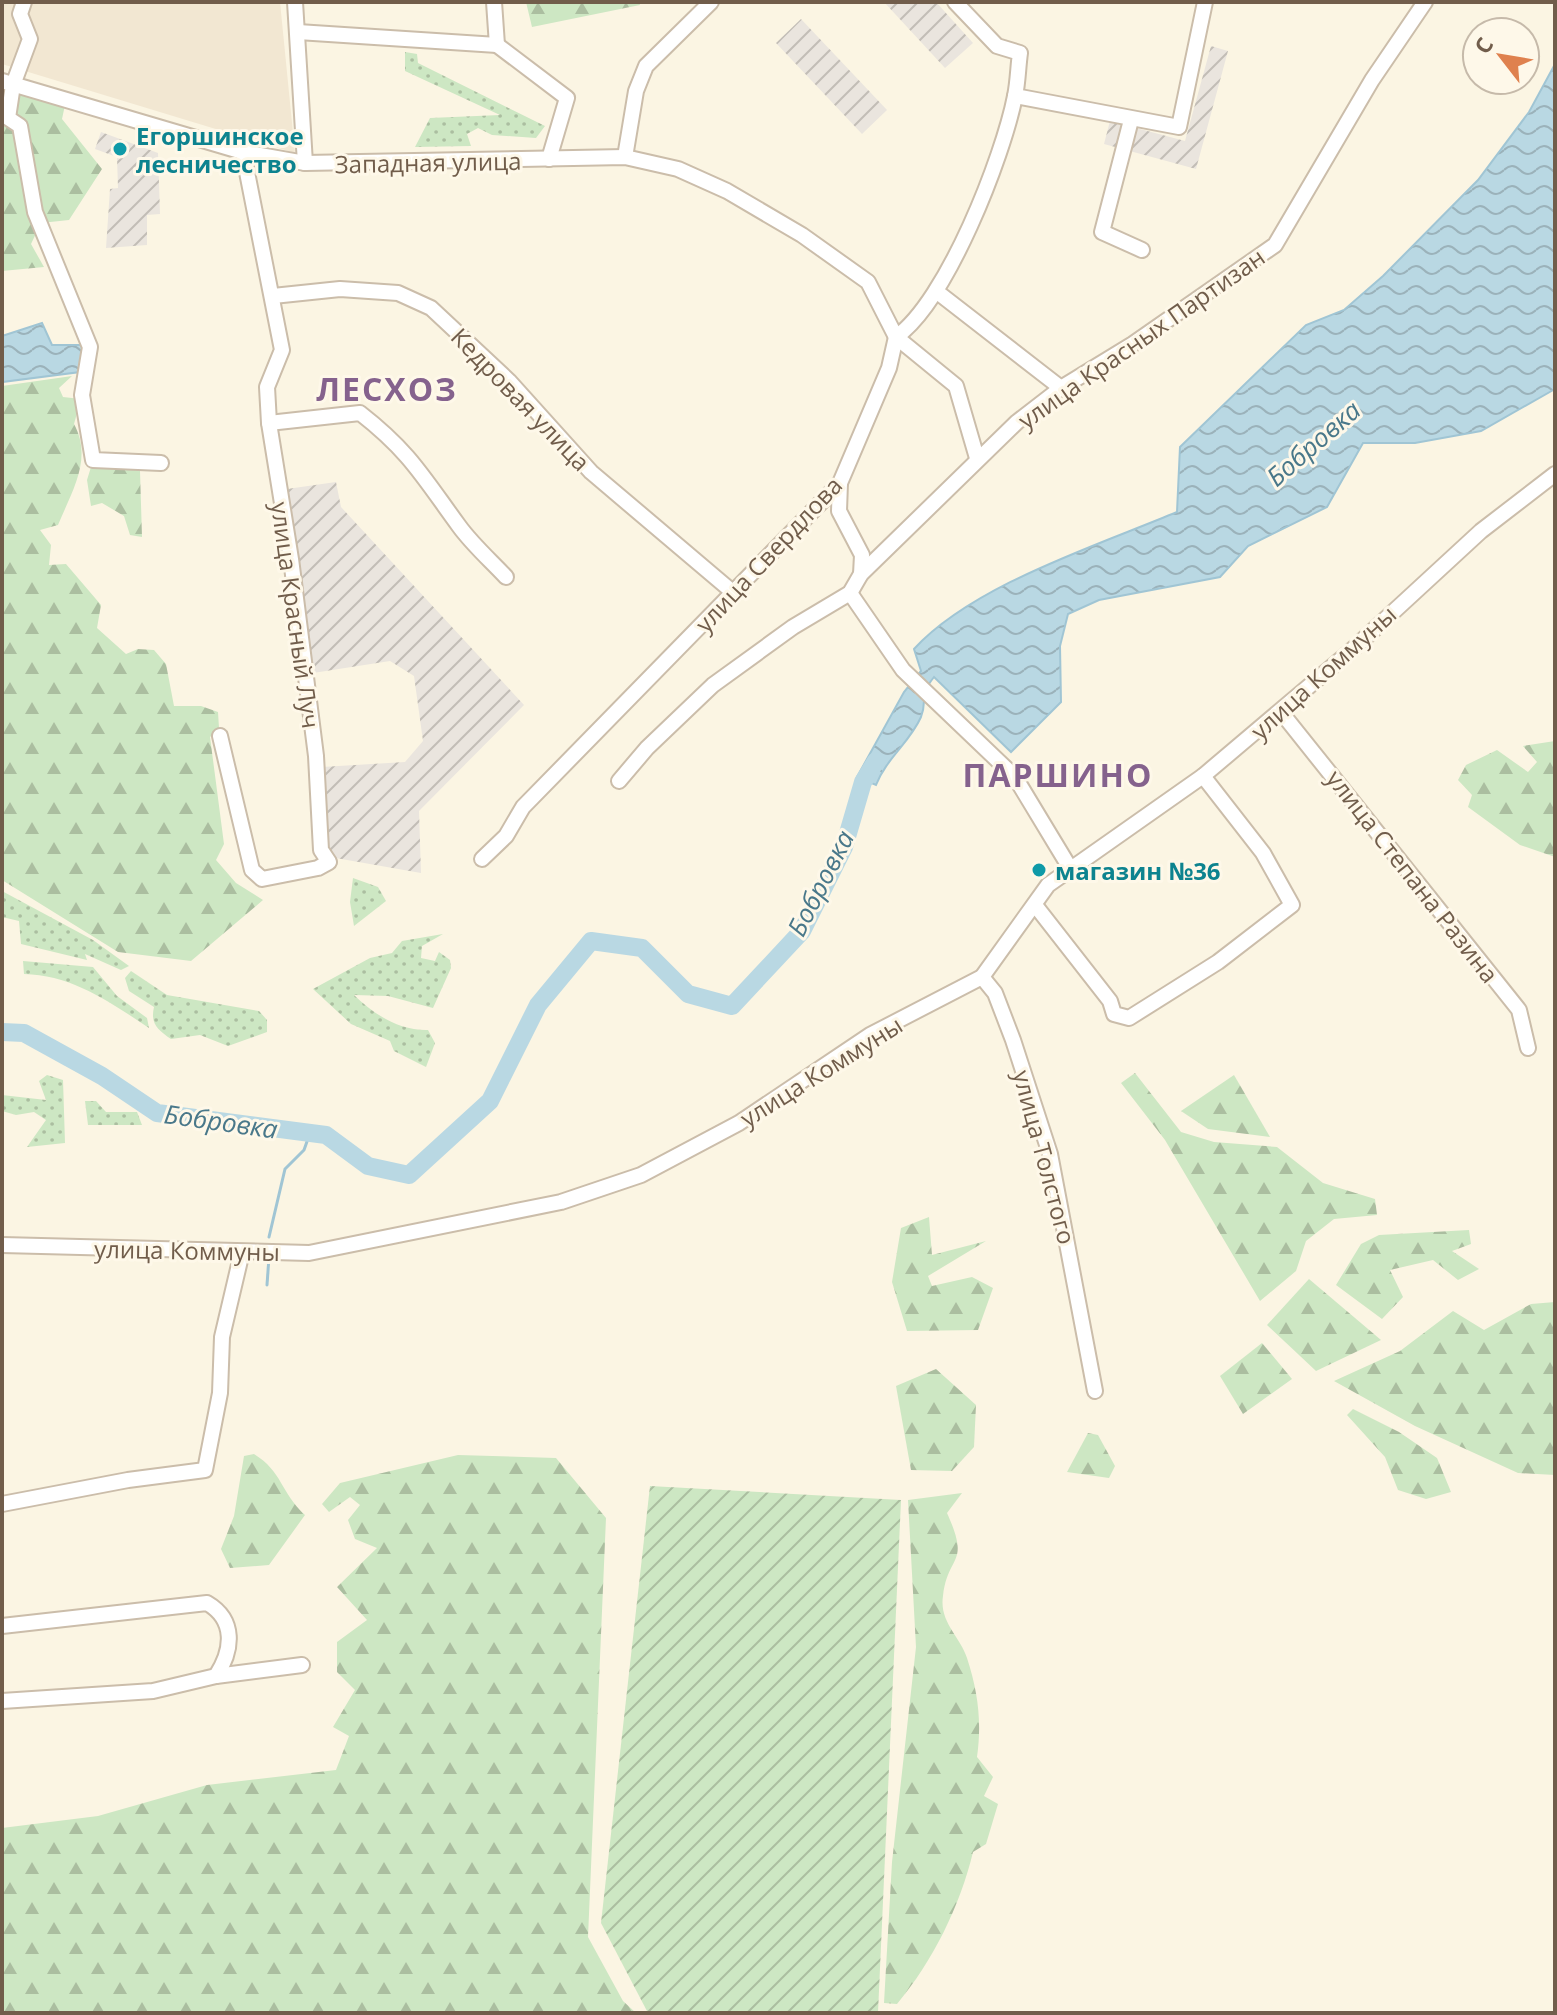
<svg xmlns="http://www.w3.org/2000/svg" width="1557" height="2015" font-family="'Open Sans',sans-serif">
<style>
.residential{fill:#f2e7d2}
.industrial{fill:url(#industrial-furrows)}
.grass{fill:url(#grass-dots)}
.forest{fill:url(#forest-firs)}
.garden{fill:url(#garden-furrows)}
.water{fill:url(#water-waves);stroke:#a0c5d4;stroke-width:2}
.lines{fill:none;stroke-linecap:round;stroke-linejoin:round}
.stream{stroke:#a0c5d4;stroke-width:3}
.river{stroke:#b9d8e3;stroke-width:18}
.minor-casing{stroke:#cbbdaa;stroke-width:18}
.minor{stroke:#fff;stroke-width:14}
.culture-dot{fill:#0f9aa8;stroke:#fef8e9;stroke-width:3}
.labels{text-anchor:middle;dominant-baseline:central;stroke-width:6;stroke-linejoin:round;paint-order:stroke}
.culture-label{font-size:24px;font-weight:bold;fill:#0d838f;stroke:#fef8e9;text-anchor:start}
.street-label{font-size:24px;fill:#715d4b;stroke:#fef8e9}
.water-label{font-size:26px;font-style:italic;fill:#49788a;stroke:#fef8e9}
.district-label{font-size:32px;font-weight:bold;letter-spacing:2px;fill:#85628d;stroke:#fef8e9}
</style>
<defs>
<pattern id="industrial-furrows" width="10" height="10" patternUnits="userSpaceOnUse" patternTransform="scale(2)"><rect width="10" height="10" fill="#eae5de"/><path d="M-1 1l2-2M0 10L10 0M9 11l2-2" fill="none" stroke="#c2bdb6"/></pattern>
<pattern id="grass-dots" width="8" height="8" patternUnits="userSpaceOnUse" patternTransform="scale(2)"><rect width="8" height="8" fill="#cde7c3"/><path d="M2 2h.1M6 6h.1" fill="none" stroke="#abbea0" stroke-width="1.8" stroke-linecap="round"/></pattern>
<pattern id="forest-firs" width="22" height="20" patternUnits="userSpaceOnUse" patternTransform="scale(2)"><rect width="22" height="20" fill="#cde7c3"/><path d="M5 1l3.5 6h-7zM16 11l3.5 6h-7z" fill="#abbea0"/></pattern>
<pattern id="garden-furrows" width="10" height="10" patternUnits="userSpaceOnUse" patternTransform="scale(2)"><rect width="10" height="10" fill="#cde7c3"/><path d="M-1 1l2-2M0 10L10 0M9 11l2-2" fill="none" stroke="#abbea0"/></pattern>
<pattern id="water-waves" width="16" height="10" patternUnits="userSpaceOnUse" patternTransform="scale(2)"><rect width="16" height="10" fill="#b9d8e3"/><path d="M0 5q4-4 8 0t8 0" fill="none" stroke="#9bb2ba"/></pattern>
</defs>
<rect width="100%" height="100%" fill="#fbf5e3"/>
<path class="residential" d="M2,2H280L295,153L2,64Z"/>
<g class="industrial">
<path d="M884,2H936L973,43L945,68Z"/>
<path d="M801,19L887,110L862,134L776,43Z"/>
<path d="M1211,46L1228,51L1196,169L1104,144L1110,121L1185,141Z"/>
<path d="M101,132L158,153L160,214L147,215V245L106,248L110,189L118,188L117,157L95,149Z"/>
<path d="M336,482L341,507L524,705L419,811L421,873L330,857L325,844L322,767L405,762L423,741L414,676L390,661L313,673L287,489Z"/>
</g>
<g class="grass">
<path d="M405,52L417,54L418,63L545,126L536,138L492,135L478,128L467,134L471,146L415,147L430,118L500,115L405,71Z"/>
<path d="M353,878L378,887L386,901L354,926L350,902Z"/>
<path d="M2,891L93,940L129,966L121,970L85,954L87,960L21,944L19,921L2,917Z"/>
<path d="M443,934L422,946L421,958L435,961L439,952L450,960L451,968L433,1008L388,996L354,995C373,1014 400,1031 428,1030L435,1043L426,1067L394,1051L390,1041L351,1024L313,989L370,958L392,953L402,941Z"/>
<path d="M23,961L93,967L117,996L147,1018L149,1028C110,1002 72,975 24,974Z"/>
<path d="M131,971L167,995L259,1011L267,1020V1032L228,1046L200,1035L171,1039C158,1030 150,1024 154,1007L129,991L125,978Z"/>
<path d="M47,1075L63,1080L65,1143L27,1147L46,1120L34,1112L16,1115L2,1111V1095L46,1100L39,1081Z"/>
<path d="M85,1101H96L106,1112H137L142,1125H88Z"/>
</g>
<g class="forest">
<path d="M526,2H639L640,5L532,27Z"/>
<path d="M2,86L65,105L62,119L102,169L69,220L41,223L31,244L44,267L2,271Z"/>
<path d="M72,376L59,388L63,397L81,399L74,424C93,459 72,491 58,525L40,530L51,545L49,565L66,564L101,605L97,628L126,654L138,649L154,650L166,664L174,706H201L218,712L219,728L210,737L224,844L216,860L236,883L263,900L191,961L118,952L2,880V386Z"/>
<path d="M135,463L140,471L142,537L130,535L124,516L102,503L91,506L87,480L91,467Z"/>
<path d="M1555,741V857L1520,845L1468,807L1472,795L1458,780L1466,765L1497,750L1528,772L1537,762L1523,746Z"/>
<path d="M1135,1073L1181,1132L1214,1142L1277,1147L1323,1183L1375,1199L1377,1215L1334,1219L1306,1241L1296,1271L1260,1301L1165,1140L1121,1083Z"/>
<path d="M1234,1075L1270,1137L1208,1129L1181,1111Z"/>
<path d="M929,1217L932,1255L986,1241L928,1276L932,1286L972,1277L993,1288L978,1330L907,1331L892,1282L901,1228Z"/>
<path d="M1469,1230L1471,1244L1452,1251L1479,1269L1458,1280L1433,1260L1390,1270L1403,1297L1382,1319L1336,1285L1361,1244L1379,1235Z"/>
<path d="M1309,1279L1381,1340L1316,1371L1267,1325Z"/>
<path d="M1555,1302V1475L1518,1473L1415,1426L1334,1381L1400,1351L1453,1311L1484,1330L1531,1304Z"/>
<path d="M1262,1343L1292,1379L1243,1414L1220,1376Z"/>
<path d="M936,1369L976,1405L974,1447L952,1471L911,1470L896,1386Z"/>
<path d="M1353,1409L1399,1432L1437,1458L1451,1492L1426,1499L1398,1490L1385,1457L1347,1415Z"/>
<path d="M1088,1433L1098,1435L1115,1466L1109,1478L1067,1472Z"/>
<path d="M254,1454C283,1472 280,1492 305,1515L269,1565L230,1568L221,1549L234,1516L244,1456Z"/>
<path d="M458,1455L556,1458L606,1518L588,1937L623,2001L636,2013H2V1828L98,1816L207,1785L336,1770L349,1736L333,1727L355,1690L337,1672V1642L367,1620L337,1587L377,1548L355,1539L348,1520L360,1505L350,1497L329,1512L322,1504L340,1483Z"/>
<path d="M962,1493L947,1513C971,1566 948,1553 943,1596C939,1622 960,1636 967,1658C978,1692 982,1722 977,1757L993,1777L984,1796L998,1804L986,1844L973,1852C960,1906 933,1961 897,2004L884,2003L892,1862L916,1647L908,1500Z"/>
</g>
<path class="garden" d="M650,1486L901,1500L878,2013H648L601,1923Z"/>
<g class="water">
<path d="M1555,64V389L1481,431L1415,443H1363L1327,507L1248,546L1220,577L1099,600L1068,614L1060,646L1061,702L1011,752L934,677C918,697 928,699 921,717C910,742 886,759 876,785L857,777L904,692L921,671L914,649C973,585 1096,546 1177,512L1180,447L1306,325L1344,310L1383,276L1478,180L1529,112Z"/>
<path d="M42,323L52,345H84L80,372L2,382V336Z"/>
</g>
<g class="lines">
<g class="stream">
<path d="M269,1237L285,1169L304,1150L310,1133"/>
<path d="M267,1285L269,1257"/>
</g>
<path class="river" d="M2,1032L24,1033L102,1076L157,1113L326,1135L368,1166L409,1175L490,1101L538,1005L591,941L642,948L688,994L732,1006L802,931L844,847L863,782L876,761"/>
<g class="minor-casing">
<g id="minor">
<path d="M24,2L20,14L30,39L13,85L8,118L20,126L35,212L90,347L82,395L93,460L161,463"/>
<path d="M295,2L305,163"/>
<path d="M298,32L497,45L494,2"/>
<path d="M497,45L567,98L549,159"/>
<path d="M2,81L243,152L305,163L625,157L678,169L727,191L802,235L868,282L896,337L956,386L977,458"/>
<path d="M1015,96L1179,127L1205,2"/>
<path d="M1131,120L1102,232L1142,250"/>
<path d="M625,157L636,91L646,66L711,2"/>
<path d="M936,291L1061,388"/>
<path d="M273,296L340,289L398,293L431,308L509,381L591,472L735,594"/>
<path d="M269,423L360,413C410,452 423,477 459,526C472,544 490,560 506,577"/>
<path d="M840,483L839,511L862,555L861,574"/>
<path d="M850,593L903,670L1015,777L1070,868"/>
<path d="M1281,712L1519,1010L1528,1048"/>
<path d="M220,736L252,870L262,879L318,868L329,862L321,850L316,756L291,559L269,423L267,387L282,350L243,152"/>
<path d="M619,781L647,748L713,685L793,627L850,593L861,574L1017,422L1061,388L1133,344L1275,245L1372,80L1425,2"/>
<path d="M482,859L506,836L523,807L840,483L889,368L896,337C947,301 1003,157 1015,96C1018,82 1018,67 1020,53L997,46L955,2"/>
<path d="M1035,905L1110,1001L1114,1014L1129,1018L1218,962L1292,905L1263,853L1203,776"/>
<path d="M982,977L995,993L1013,1040L1050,1154L1095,1391"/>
<path d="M2,1245L309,1253L561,1202L641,1175L739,1123L870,1035L982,977L1048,885L1203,776L1353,649L1481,531L1555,474"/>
<path d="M2,1504L128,1480L205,1470L220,1393L222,1337L242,1252"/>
<path d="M2,1626L207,1603C236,1620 233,1650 216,1676L153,1691L2,1701"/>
<path d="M216,1676L302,1665"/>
</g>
</g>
<use href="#minor" class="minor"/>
</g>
<g class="culture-dot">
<circle cx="120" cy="149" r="8"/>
<circle cx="1039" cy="870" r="8"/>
</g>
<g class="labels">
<g class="culture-label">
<text x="136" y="135">Егоршинское<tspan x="136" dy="28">лесничество</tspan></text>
<text x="1055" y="870">магазин №36</text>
</g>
<g class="street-label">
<text transform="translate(428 162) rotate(-1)">Западная улица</text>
<text transform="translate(1141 338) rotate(-35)">улица Красных Партизан</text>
<text transform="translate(521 399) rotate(46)">Кедровая улица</text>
<text transform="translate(768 554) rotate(-47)">улица Свердлова</text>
<text transform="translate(296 615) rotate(82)">улица Красный Луч</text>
<text transform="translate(1323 672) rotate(-42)">улица Коммуны</text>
<text transform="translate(1413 876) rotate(52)">улица Степана Разина</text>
<text transform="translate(821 1071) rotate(-32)">улица Коммуны</text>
<text transform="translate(1045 1157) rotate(75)">улица Толстого</text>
<text transform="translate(187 1250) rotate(1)">улица Коммуны</text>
</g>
<g class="water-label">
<text transform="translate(1313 443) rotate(-41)">Бобровка</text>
<text transform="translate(820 883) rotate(-63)">Бобровка</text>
<text transform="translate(221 1121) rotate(8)">Бобровка</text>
</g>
<g class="district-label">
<text x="387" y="388">ЛЕСХОЗ</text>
<text x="1058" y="774">ПАРШИНО</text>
</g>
</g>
<rect width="1557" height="2015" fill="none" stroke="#715d4b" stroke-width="8"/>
<g transform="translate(1501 56) rotate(301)"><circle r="38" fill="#fef8e9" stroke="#c6baaa" stroke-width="2"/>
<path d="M0-6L14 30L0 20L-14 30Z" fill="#df814e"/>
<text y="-12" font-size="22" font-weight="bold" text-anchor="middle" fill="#715d4b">С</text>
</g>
</svg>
